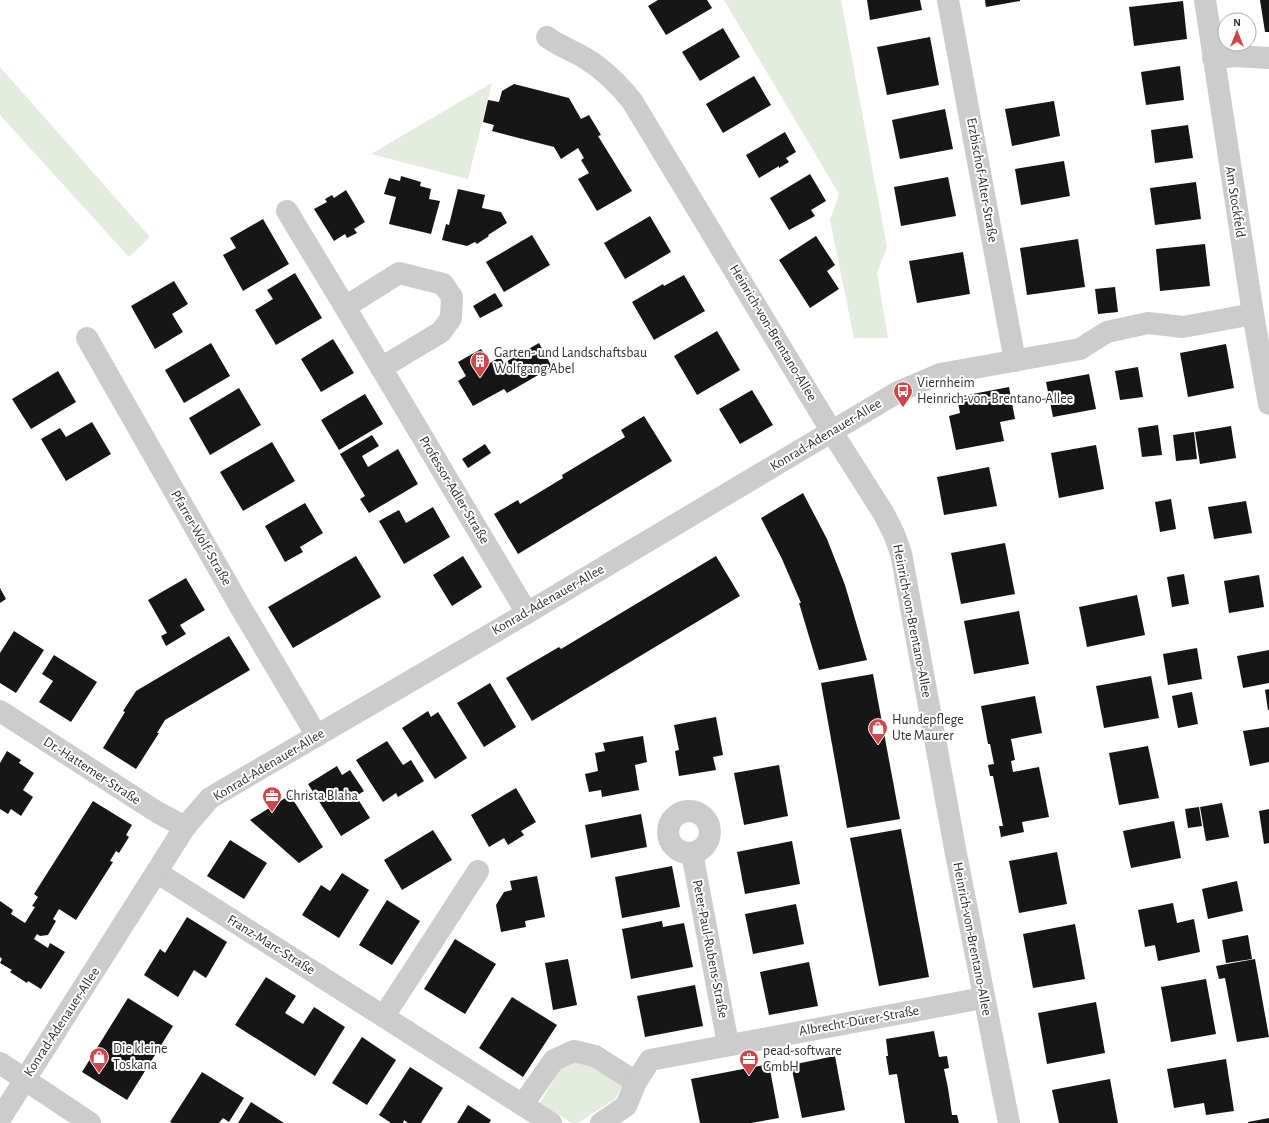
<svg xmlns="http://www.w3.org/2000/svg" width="1269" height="1123" font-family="'Alegreya Sans',sans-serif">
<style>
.green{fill:#e4ebdf}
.building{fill:#161616}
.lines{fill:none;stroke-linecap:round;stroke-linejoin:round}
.minor{stroke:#ccc;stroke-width:22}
.labels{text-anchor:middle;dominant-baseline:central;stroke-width:4;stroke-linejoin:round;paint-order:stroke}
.street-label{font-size:14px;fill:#2f2f2f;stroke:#fff}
.poi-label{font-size:14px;fill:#2f2f2f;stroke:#fff;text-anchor:start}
</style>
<rect width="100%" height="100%" fill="#fff"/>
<g class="green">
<path d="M724,0H841L887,247L877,273L888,338H854L830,220L839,194Z"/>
<path d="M0,67L150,237L129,257L0,115Z"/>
<path d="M492,83L468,179L371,154Z"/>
<path d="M588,1060L625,1081L615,1099L578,1123H572L540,1103L563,1065Z"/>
</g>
<g class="building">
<path d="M658,0H707L712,8L666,35L648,6Z"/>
<path d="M867,0H920L922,10L870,20Z"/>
<path d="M985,0H1020V1L986,7Z"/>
<path d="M1260,0H1269V32H1265Z"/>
<path d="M1183,1L1187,39L1134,46L1129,7Z"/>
<path d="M723,28L740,57L700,81L682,52Z"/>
<path d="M930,37L939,85L887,95L877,47Z"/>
<path d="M1180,66L1184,100L1146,105L1141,72Z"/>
<path d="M754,76L771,105L723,133L706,104Z"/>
<path d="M514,84L569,98L581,119L589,115L601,135L598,136L632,191L597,211L578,179L589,173L581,160L584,158L578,148L561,159L554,147L492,131L494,125L483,122L488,100L499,102L502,91Z"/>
<path d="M1054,101L1060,136L1012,146L1005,109Z"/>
<path d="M945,109L953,149L900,159L892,120Z"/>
<path d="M1188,125L1193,158L1155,163L1151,130Z"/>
<path d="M785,132L796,152L786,158L789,162L779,168V166L759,178L746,155Z"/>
<path d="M1064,161L1070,196L1021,205L1015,169Z"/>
<path d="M810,174L826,201L811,210L815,216L789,230L770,198Z"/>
<path d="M401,176L421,182L420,186L431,189L429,199L440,201L431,234L389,224L396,197L384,194L389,178L400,181Z"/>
<path d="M948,177L956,216L901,226L894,187Z"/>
<path d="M1196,182L1201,219L1155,225L1150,188Z"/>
<path d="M458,189L485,195L482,208L501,212L507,223L488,235L489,236L477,244L475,242L467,246L442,240L446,224L449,225Z"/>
<path d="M346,190L365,222L354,229L357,233L347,238L345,234L334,241L314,209L327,202L325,199L332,195L334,198Z"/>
<path d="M650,216L671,252L625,279L604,243Z"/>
<path d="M263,219L289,264L243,291L223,255L236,248L230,238Z"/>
<path d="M532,235L550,265L504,292L486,262Z"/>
<path d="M816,236L835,265L827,271L839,289L810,308L779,260Z"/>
<path d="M1078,239L1085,287L1027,295L1020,248Z"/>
<path d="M1205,244L1210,286L1160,291L1156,249Z"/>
<path d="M963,252L970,294L917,303L909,261Z"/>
<path d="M295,273L322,318L276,345L255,310L273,299L267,290Z"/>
<path d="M684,275L705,311L654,340L632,302L663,284L664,286Z"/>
<path d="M174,281L188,304L172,314L183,332L155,349L131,306Z"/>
<path d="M1115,287L1118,312L1098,314L1095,289Z"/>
<path d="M495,293L503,306L480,318L473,306Z"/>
<path d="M717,331L740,370L697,395L674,356Z"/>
<path d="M333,339L354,373L321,392L301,359Z"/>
<path d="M211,343L230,376L184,403L165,370Z"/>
<path d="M539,343L552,367L507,393L504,389L473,406L458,381L466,376L458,362L481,349L490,363L500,357L504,363Z"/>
<path d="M1226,344L1234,388L1188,397L1180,353Z"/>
<path d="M1138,367L1143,397L1120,400L1115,371Z"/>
<path d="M58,371L76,402L31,429L12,399Z"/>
<path d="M1089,374L1096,409L1053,417L1046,382Z"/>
<path d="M1009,387L1015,419L1000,422L1004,441L956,450L949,416L960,413L957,397Z"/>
<path d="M239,388L261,425L210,455L189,418Z"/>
<path d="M752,390L773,425L740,444L719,409Z"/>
<path d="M365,394L383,424L339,450L321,420Z"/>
<path d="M644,416L672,461L518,554L494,514L518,500L520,504L563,478L562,475L625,437L621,430Z"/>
<path d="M92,422L111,454L66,481L41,439L60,428L66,437Z"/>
<path d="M1158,425L1162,455L1142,457L1138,428Z"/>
<path d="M1231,426L1236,458L1200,464L1195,432Z"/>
<path d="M1194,432L1197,459L1176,461L1173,435Z"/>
<path d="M372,435L379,446L362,456L368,467L398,449L418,484L369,513L360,499L365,496L340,454Z"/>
<path d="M272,442L295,481L243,511L220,472Z"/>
<path d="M485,444L491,453L468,468L462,459Z"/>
<path d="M1096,445L1104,489L1059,498L1051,453Z"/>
<path d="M989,467L997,506L944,515L937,477Z"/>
<path d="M803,493L827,539L845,585L867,660L819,670L799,603H801L782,559L761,518Z"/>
<path d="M1171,499L1176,529L1160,532L1155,502Z"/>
<path d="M1246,501L1252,533L1214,539L1208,507Z"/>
<path d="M305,503L323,533L300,547L303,552L285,562L265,526Z"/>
<path d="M433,507L450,537L404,564L379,521L399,510L406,523Z"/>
<path d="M1005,543L1015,594L961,604L951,553Z"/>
<path d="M356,556L381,597L293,648L268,607Z"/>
<path d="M463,556L482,587L452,606L433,575Z"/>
<path d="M716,556L740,596L532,721L506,678L559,647L561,649Z"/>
<path d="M1184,574L1189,604L1172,607L1167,577Z"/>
<path d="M1259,575L1264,607L1229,613L1224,581Z"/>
<path d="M186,578L205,610L180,625L186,634L166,646L161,636L167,633L148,600Z"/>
<path d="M0,588L6,599L0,603Z"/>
<path d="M1137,595L1145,635L1087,647L1079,607Z"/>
<path d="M1019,611L1029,664L974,674L964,621Z"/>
<path d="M14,631L44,650L16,693L0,683V653Z"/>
<path d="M229,636L250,670L165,720L157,733H159L136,769L103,748L125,712L123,711L136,691Z"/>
<path d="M1197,648L1202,679L1168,685L1163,654Z"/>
<path d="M1269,650V683L1243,688L1237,656Z"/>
<path d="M54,655L97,682L71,722L39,702L53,681L42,674Z"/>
<path d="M873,674L900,819L847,828L821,683Z"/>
<path d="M1151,676L1159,718L1104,728L1096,686Z"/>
<path d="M490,683L516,727L484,747L457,703Z"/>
<path d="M1269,689V710H1268L1265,690Z"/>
<path d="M1192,692L1198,724L1178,728L1172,696Z"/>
<path d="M1035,696L1042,733L1011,739L1015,760L1011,761L1013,772L1039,767L1049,817L1022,822L1024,832L1001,837L999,826H1003L993,776H990L988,765L994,764L990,744H988L981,706Z"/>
<path d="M428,711L431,717L438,712L467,758L435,779L402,728Z"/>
<path d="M716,717L723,755L713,757L716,770L679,776L675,751L679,750L674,725Z"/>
<path d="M1269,727V762L1250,766L1243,731Z"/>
<path d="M643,736L647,762L635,765L639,790L602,797L601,790L589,792L585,774L598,771L595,753L605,751L603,743Z"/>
<path d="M387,741L403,765L411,760L424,781L398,797L396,793L383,802L356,760Z"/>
<path d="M1148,746L1159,798L1119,805L1109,753Z"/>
<path d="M7,751L21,760L19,763L34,773L23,790L33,797L21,816L11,809L8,814L0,809V763Z"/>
<path d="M779,765L788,816L744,825L734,773Z"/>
<path d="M337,766L342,775L350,770L364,791L356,796L370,818L341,836L308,784Z"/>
<path d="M516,788L536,822L521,831L524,835L508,845L504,838L489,847L471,815Z"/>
<path d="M290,795L323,847L299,863L250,820Z"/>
<path d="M93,801L132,825L126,835L129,837L119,853L116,851L110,861L113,862L76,920L59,909L53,919L56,921L48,935L40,936L37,934L34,939L48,948L50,943L65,952L41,989L28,981L27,983L10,972L12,970L0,963L2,959L0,957V901L13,910L11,914L25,923L35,907L32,906L38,897L34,894Z"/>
<path d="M1222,803L1229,837L1206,841L1200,807Z"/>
<path d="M1199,807L1202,826L1188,828L1185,809Z"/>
<path d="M1269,809V843L1264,844L1259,811Z"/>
<path d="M641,814L647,847L591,858L585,825Z"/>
<path d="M1174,821L1181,858L1131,868L1123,831Z"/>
<path d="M901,829L929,977L879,986L850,838Z"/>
<path d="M433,830L452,860L402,890L384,860Z"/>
<path d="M230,840L267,863L244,899L207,876Z"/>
<path d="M792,841L800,884L745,894L737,852Z"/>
<path d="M1057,852L1067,904L1019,913L1009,861Z"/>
<path d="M672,866L680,907L622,918L615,877Z"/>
<path d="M342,873L369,890L339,938L302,915L321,885L330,891Z"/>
<path d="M537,876L545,917L525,921L526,927L501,932L496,905L504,892L512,890L510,881Z"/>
<path d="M1237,881L1243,911L1208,919L1202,889Z"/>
<path d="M387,900L420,921L392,965L359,945Z"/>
<path d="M1173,903L1177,923L1194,919L1200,952L1158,961L1155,945L1145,947L1138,910Z"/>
<path d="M796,904L804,944L753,954L745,914Z"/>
<path d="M187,917L227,942L206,978L194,970L178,997L144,975L160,949L165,953Z"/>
<path d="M662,921L663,927L684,923L693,967L631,979L622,929Z"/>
<path d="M1075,924L1085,979L1033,988L1023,934Z"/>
<path d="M1248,935L1252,959L1226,963L1222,940Z"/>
<path d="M455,939L496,964L465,1014L424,989Z"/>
<path d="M568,959L577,1005L553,1010L545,963Z"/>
<path d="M1255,959L1269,1037L1237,1042L1225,978L1219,979L1216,966Z"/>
<path d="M809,962L818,1006L769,1015L760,972Z"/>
<path d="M266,977L296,996L285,1013L303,1024L314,1007L345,1027L315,1076L235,1025Z"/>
<path d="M1206,979L1216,1034L1171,1042L1161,987Z"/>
<path d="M695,985L703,1026L645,1037L637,996Z"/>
<path d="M512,997L557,1025L523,1077L479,1048Z"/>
<path d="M128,998L173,1026L127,1100L82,1072Z"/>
<path d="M1096,1002L1105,1053L1047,1064L1038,1013Z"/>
<path d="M934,1031L939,1057L947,1056L949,1068L944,1069L948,1088L952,1115H957L959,1123H905L897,1074L889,1075L886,1056H888L886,1039Z"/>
<path d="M362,1037L396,1060L367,1105L332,1083Z"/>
<path d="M835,1056L845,1110L802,1118L791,1065Z"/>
<path d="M1226,1059L1234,1111L1206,1115L1204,1103L1174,1108L1167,1069Z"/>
<path d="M769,1064L779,1118L751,1123H700L691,1079Z"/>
<path d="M410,1067L443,1088L421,1123H408L404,1120L403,1123H391L379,1115Z"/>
<path d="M202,1072L244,1098L229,1122L223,1118L219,1123H172L170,1122Z"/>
<path d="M1110,1079L1118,1123H1059L1052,1090Z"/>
<path d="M251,1102L284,1123H238Z"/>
<path d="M468,1105L491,1120L489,1123H457Z"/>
<path d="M1269,1118V1123H1248V1122Z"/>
</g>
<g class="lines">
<g class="minor">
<path d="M948,0L1015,361"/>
<path d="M1205,0L1253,314L1269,404"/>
<path d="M547,37C560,47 575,51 588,60C606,71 619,85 632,101L832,432L884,514L894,534L901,553L956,854L1009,1123"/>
<path d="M1213,58L1236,56L1269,58"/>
<path d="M287,211L345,307L527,613"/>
<path d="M345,307L399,273L443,284L452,297L451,318L441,332L381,368"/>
<path d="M87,338L241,608L317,736"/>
<path d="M0,711L157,812L185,827"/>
<circle cx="689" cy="832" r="21"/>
<path d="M692,853L728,1044"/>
<path d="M158,873L551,1123"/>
<path d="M384,1016L478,871"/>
<path d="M0,1063L90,1123"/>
<path d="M523,1104L554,1060L574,1051L595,1056L636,1082"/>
<path d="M0,1119L185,827L210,798L527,613L898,392L940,374L1080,349L1107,332L1148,323L1183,327L1253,314"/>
<path d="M601,1123L626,1106L636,1082L650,1060L983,998"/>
</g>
</g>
<defs>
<g id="building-pin" transform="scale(1)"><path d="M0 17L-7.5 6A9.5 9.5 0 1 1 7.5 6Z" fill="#d04749" stroke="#fff"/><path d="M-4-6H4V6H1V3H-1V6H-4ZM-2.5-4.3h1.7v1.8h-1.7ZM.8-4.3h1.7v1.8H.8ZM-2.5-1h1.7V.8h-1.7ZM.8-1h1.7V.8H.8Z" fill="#fff"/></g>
<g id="bus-pin" transform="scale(1)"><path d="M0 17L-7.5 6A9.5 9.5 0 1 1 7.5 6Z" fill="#d04749" stroke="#fff"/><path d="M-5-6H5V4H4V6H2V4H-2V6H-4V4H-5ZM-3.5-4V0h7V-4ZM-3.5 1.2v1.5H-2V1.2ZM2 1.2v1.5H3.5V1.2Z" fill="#fff"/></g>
<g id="shop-pin" transform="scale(1)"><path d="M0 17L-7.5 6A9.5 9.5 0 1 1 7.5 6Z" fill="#d04749" stroke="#fff"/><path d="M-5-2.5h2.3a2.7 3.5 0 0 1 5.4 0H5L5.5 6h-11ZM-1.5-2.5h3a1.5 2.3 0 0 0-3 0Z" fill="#fff"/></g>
<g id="office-pin" transform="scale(1)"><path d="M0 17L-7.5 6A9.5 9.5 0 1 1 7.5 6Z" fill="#d04749" stroke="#fff"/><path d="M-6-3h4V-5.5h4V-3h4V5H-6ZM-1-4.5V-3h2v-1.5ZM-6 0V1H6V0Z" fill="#fff"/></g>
</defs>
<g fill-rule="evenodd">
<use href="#building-pin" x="480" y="361"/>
<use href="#bus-pin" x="903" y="391"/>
<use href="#shop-pin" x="878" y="728"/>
<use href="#office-pin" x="272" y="796"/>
<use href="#shop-pin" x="99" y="1057"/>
<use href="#office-pin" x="749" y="1059"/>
</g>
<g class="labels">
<g class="street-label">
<text transform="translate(982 180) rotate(80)">Erzbischof-Alter-Straße</text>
<text transform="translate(1235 202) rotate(81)">Am Stockfeld</text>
<text transform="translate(773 333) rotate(59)">Heinrich-von-Brentano-Allee</text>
<text transform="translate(826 435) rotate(-31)">Konrad-Adenauer-Allee</text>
<text transform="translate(454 490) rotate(59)">Professor-Adler-Straße</text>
<text transform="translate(201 538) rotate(60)">Pfarrer-Wolf-Straße</text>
<text transform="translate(548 600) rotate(-30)">Konrad-Adenauer-Allee</text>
<text transform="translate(912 621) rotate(79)">Heinrich-von-Brentano-Allee</text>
<text transform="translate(269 765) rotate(-31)">Konrad-Adenauer-Allee</text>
<text transform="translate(92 771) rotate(33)">Dr.-Hattemer-Straße</text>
<text transform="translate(972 939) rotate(79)">Heinrich-von-Brentano-Allee</text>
<text transform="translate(271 945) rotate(32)">Franz-Marc-Straße</text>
<text transform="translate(710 949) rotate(79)">Peter-Paul-Rubens-Straße</text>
<text transform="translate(859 1021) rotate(-10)">Albrecht-Dürer-Straße</text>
<text transform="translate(62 1022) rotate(-57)">Konrad-Adenauer-Allee</text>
</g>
<g class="poi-label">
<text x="494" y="353">Garten- und Landschaftsbau<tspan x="494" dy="16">Wolfgang Abel</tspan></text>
<text x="917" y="383">Viernheim<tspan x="917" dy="16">Heinrich-von-Brentano-Allee</tspan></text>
<text x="892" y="720">Hundepflege<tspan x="892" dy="16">Ute Maurer</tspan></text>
<text x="286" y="796">Christa Blaha</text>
<text x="113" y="1049">Die kleine<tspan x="113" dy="16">Toskana</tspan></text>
<text x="763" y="1051">pead-software<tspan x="763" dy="16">GmbH</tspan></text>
</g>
</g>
<g transform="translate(1237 32)"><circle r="19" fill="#ffffff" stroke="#acacac"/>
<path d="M0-3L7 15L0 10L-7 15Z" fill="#d04749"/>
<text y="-6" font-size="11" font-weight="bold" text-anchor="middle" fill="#2f2f2f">N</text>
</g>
</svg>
